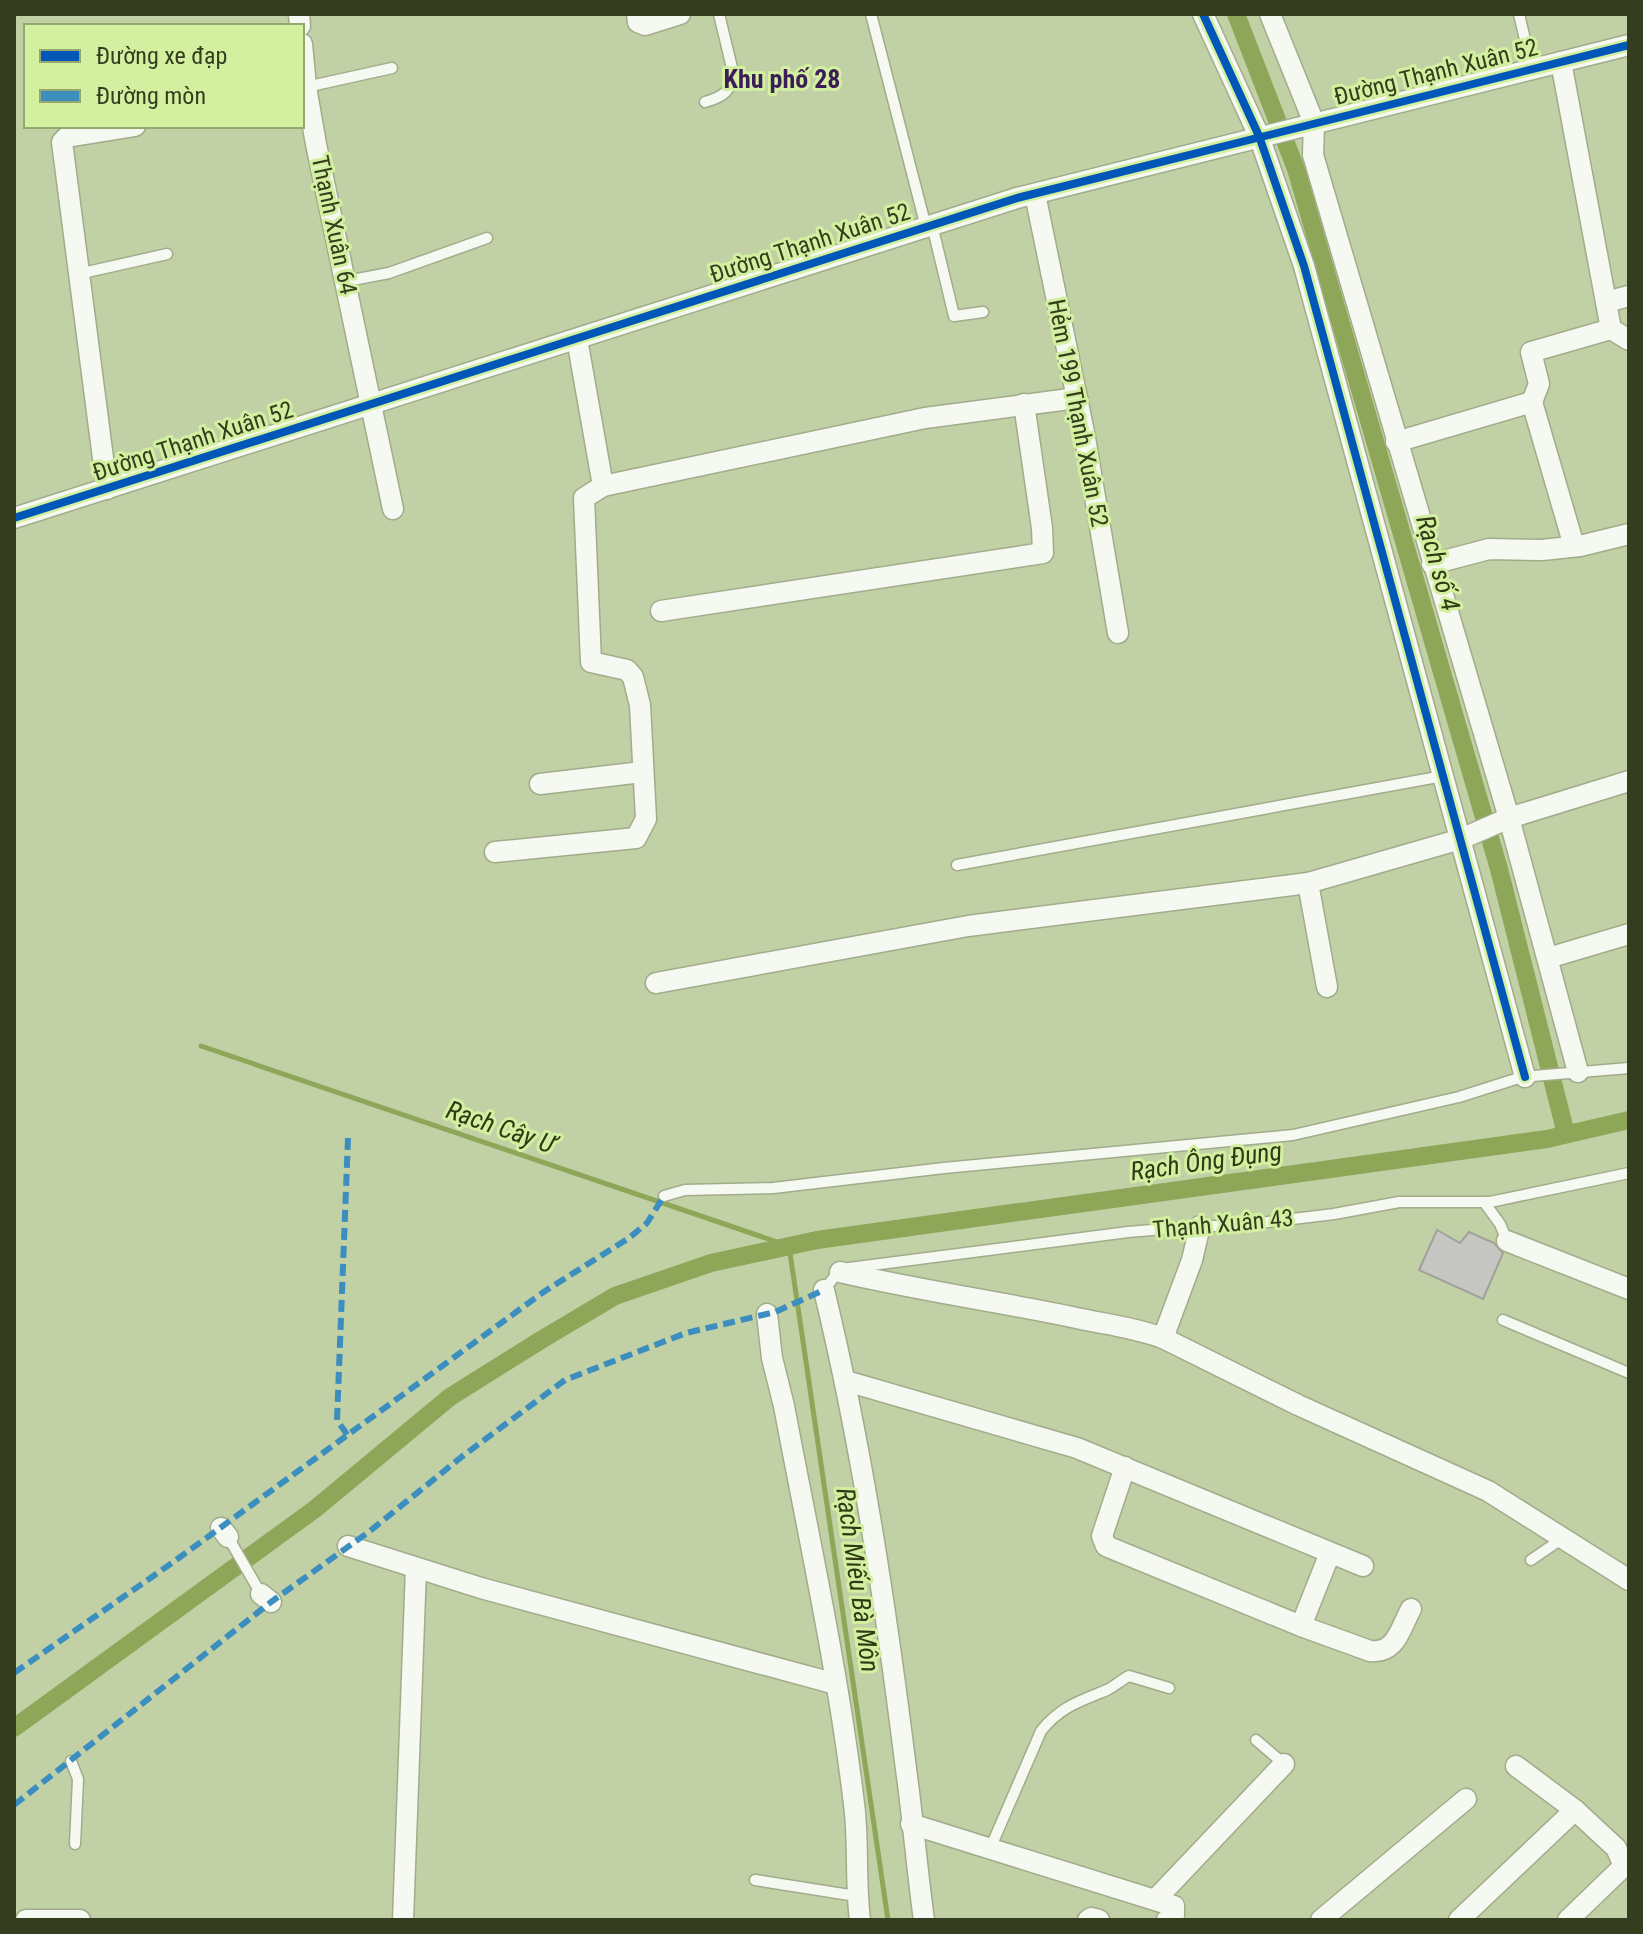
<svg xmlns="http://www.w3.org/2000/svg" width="1643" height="1934" font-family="'Roboto Condensed',sans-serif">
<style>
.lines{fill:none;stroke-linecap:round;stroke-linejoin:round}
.stream{stroke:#8ea658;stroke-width:5}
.canal{stroke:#8ea658;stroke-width:18}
.building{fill:#c6c7c2;stroke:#a0a19b;stroke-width:2}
.service-casing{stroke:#a1ac8b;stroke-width:13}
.minor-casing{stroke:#a1ac8b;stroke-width:23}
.service{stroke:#f6f8f2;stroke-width:10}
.minor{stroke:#f6f8f2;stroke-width:20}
.quiet{stroke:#3c8ebf;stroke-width:6;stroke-dasharray:12 6;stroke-linecap:butt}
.cycleway-casing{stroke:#d3efa0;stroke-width:13}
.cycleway{stroke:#0057b8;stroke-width:8}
.labels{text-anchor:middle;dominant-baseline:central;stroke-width:6;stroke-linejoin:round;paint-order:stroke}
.street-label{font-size:24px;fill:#343e1e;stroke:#d3efa0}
.neighbourhood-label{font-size:26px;font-weight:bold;fill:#3b1e57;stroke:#d3efa0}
.water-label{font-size:26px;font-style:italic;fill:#2e3a14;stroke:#d3efa0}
</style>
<rect width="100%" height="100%" fill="#c1d0a5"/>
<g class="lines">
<path class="stream" d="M201,1046L789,1246L888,1920"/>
<g class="canal">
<path d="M1236,14L1296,169L1499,869L1566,1134"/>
<path d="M14,1728L315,1509L450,1397L541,1340L615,1296L711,1263L817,1240L1547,1139L1629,1120"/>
</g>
</g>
<path class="building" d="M1437,1230L1460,1243L1469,1232L1494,1243L1503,1253L1483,1299L1419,1270Z"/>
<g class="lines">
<g class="service-casing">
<g id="service">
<path d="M871,14L926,227"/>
<path d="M1519,14L1532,69"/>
<path d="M306,87L392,68"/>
<path d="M705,102C723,97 732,91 733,72L719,14"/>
<path d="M932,225L954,316L983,312"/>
<path d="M78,274L167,254"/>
<path d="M347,281L389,273L487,238"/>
<path d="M957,865L1443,776"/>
<path d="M664,1196L685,1190L773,1188L944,1168L1293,1135L1459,1097L1522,1077L1629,1068"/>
<path d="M1484,1202L1500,1224L1507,1241"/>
<path d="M824,1290L835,1276L849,1268L1128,1232L1200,1226H1234L1334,1214L1399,1202H1490L1629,1173"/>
<path d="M1503,1320L1629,1373"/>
<path d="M228,1537L261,1594"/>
<path d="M1531,1560L1563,1538"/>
<path d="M1256,1740L1284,1764"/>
<path d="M71,1761L78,1779L75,1844"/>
<path d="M990,1849L1041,1731C1060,1707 1080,1701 1107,1690C1115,1686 1121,1680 1129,1676L1169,1688"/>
<path d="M755,1880L856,1896"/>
</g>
</g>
<g class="minor-casing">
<g id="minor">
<path d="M299,14L300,26"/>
<path d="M637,14L638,22L645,25L680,14"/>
<path d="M1203,14L1259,136L1304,266L1525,1077"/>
<path d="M1270,14L1314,123L1313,155L1509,818L1578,1072"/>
<path d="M302,44L306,87L316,144L393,509"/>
<path d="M1561,62L1611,329L1629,340"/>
<path d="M1035,194L1084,432L1118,633"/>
<path d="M1606,302L1629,296"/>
<path d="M577,339L603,486L925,418L1077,398"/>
<path d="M1532,402L1539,384L1531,352L1611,329"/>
<path d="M1396,442L1532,402L1574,546"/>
<path d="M107,489L62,142L67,137L135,126"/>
<path d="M14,518L1017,198L1629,45"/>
<path d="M1432,564L1489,549L1542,550L1580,546L1629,534"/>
<path d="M661,611L1043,553L1042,528L1024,404"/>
<path d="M540,784L642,772"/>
<path d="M495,852L636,838L646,819L640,705L633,677L627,670L591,662L584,498L603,486"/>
<path d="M1548,958L1629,934"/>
<path d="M656,983L968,926L1308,883"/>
<path d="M1327,987L1308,883L1461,839L1509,818L1629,781"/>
<path d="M1507,1241L1629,1289"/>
<path d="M840,1272C917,1290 995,1301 1072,1317C1103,1324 1133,1327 1163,1338L1192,1260L1200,1226"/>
<path d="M824,1290C862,1447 886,1608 906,1769C913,1819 917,1870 924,1920"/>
<path d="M767,1314L772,1358L784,1406C809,1539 838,1670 854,1804C859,1842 855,1881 860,1920"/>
<path d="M1163,1338L1298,1405L1488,1491L1629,1580"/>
<path d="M846,1381L1077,1448L1363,1566"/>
<path d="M1125,1467L1102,1536L1106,1546L1301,1626L1370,1651C1396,1654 1400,1629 1411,1609"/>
<path d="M221,1528L228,1537"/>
<path d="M348,1546L481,1588L836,1684"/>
<path d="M261,1594L271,1602"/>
<path d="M1301,1626L1330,1553"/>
<path d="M1516,1766L1575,1810"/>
<path d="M911,1824L1174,1906V1915L1167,1920"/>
<path d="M1155,1900L1284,1764"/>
<path d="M26,1920H80"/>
<path d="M403,1920L416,1568"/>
<path d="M1088,1920L1091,1918L1099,1920"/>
<path d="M1321,1920L1466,1799"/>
<path d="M1459,1920L1575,1810L1616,1848L1624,1866L1568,1920"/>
</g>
</g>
<use href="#service" class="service"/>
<use href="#minor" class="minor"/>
<g class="quiet">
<path d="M348,1138L337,1420L348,1436"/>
<path d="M14,1673L172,1563L545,1291L629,1238L647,1223L664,1196"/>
<path d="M14,1805L271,1602L370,1531L464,1455L565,1380L686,1333L775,1312L824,1290"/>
</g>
<g class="cycleway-casing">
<g id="cycleway">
<path d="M1203,14L1259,136L1304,266L1525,1077"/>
<path d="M14,518L1017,198L1629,45"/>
</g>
</g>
<use href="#cycleway" class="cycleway"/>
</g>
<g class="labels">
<g class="street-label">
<text transform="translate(1436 72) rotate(-14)">Đường Thạnh Xuân 52</text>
<text transform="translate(334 225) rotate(78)">Thạnh Xuân 64</text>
<text transform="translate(810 243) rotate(-18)">Đường Thạnh Xuân 52</text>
<text transform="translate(1078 413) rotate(79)">Hẻm 199 Thạnh Xuân 52</text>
<text transform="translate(193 441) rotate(-18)">Đường Thạnh Xuân 52</text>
<text transform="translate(1223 1224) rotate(-5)">Thạnh Xuân 43</text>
</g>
<g class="neighbourhood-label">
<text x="782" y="79">Khu phố 28</text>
</g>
<g class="water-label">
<text transform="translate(1438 563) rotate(74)">Rạch số 4</text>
<text transform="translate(501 1127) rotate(19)">Rạch Cây Ư</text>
<text transform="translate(1206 1161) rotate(-8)">Rạch Ông Đụng</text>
<text transform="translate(858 1580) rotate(82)">Rạch Miếu Bà Môn</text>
</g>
</g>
<rect width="1643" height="1934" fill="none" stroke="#343e1e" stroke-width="32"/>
<rect x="24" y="24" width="280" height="104" fill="#d3efa0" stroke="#93a86c" stroke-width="2"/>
<rect x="40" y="50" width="40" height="12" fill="#0057b8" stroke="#93a86c" stroke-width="2"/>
<text x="96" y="64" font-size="24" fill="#343e1e">Đường xe đạp</text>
<rect x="40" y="90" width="40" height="12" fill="#3c8ebf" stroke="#93a86c" stroke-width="2"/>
<text x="96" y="104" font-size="24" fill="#343e1e">Đường mòn</text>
</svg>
